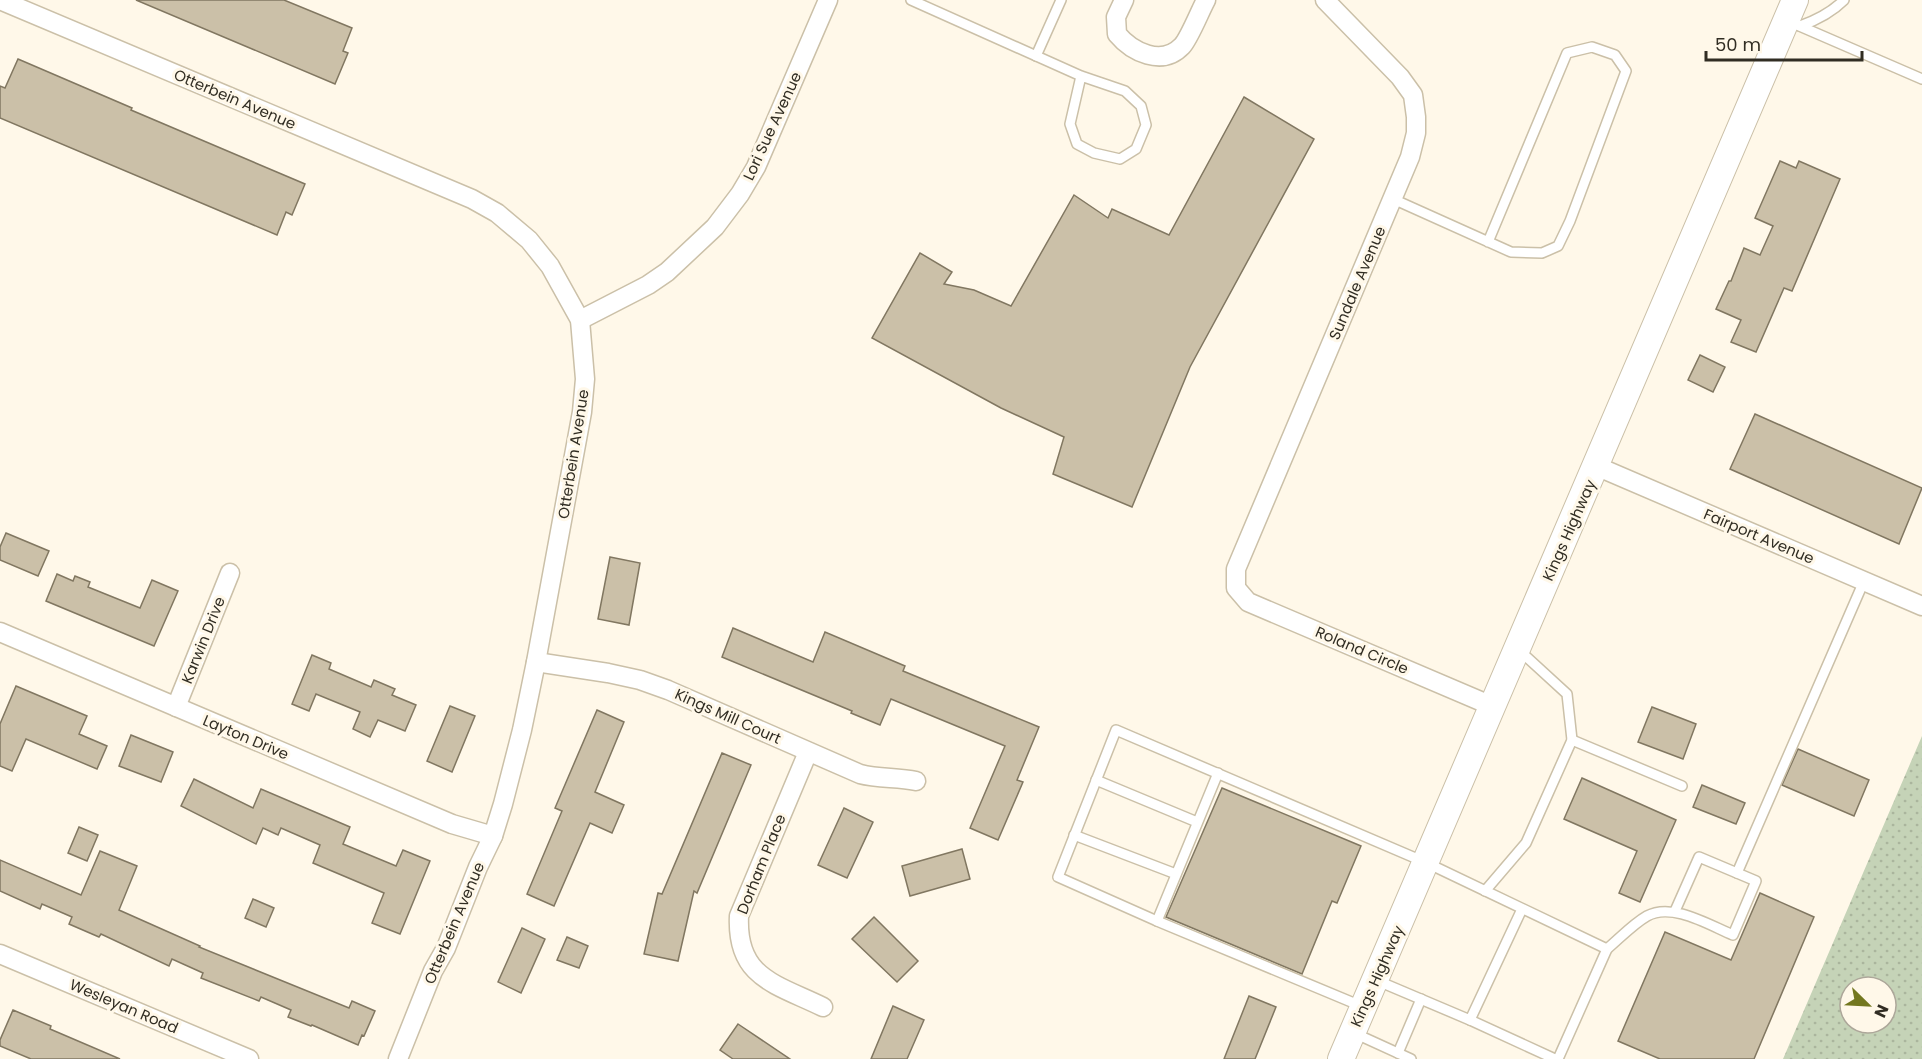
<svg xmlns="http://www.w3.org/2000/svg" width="1922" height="1059" font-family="Poppins,sans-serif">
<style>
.grass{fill:url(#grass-dots);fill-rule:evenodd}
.building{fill:#cbc0a8;stroke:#817761;stroke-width:1.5}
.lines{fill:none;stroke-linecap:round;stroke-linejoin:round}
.lane-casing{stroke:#cbc0a8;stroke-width:12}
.street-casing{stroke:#cbc0a8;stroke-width:21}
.secondary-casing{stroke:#cbc0a8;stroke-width:28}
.lane{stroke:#fff;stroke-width:9}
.street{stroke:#fff;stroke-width:18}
.secondary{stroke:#fff;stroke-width:26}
.labels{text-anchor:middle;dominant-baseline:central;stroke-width:6;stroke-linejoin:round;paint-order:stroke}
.street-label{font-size:15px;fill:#312d23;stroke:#fff8e9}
</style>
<defs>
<pattern id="grass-dots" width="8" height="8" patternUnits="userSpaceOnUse" patternTransform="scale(1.5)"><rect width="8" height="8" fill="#c5d3b7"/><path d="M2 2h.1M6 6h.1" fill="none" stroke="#aab59d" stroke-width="1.8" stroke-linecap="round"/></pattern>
</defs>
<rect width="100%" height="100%" fill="#fff8e9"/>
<path class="grass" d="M1922,736V1059H1783ZM1850,987H1886V1023H1850Z"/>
<g class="building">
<path d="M136,0H284L352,28L343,51L348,53L335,84Z"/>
<path d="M18,59L132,108L131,110L305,184L292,215L286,212L277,235L0,118V86L5,88Z"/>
<path d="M1244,97L1314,139L1190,367L1132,507L1053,474L1064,437L1001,408L872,338L920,253L952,272L944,284L974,290L1011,306L1074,195L1108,218L1112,209L1169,235Z"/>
<path d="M1780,161L1796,168L1799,161L1840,179L1792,291L1784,288L1756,352L1731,342L1741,320L1716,309L1729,281H1731L1744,248L1760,255L1773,226L1755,218Z"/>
<path d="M1700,355L1725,367L1713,392L1688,380Z"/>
<path d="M1755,414L1922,488L1899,544L1730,469Z"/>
<path d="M6,533L49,551L38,576L0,560V547Z"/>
<path d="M610,557L640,563L629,625L598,619Z"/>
<path d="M57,574L73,581L75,576L90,582L88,587L140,608L152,580L178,591L154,646L46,601Z"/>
<path d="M733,628L813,662L825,632L905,666L903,671L1039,727L1017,780L1023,782L998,840L970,828L1005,746L891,699L880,725L851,713L852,711L722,657Z"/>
<path d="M312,655L331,663L329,669L371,687L374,680L395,689L392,695L416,705L405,731L378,720L370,737L353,729L360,712L316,694L309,711L292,704Z"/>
<path d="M16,686L87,716L79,734L107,746L97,769L26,739L12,771L0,766V724Z"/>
<path d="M450,706L475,716L452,772L427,761Z"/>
<path d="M1652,707L1696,724L1683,759L1638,742Z"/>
<path d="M597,710L624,722L595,792L624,805L612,833L590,823L554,906L527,894L562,811L555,808Z"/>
<path d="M131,735L173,752L161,782L119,766Z"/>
<path d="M1798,749L1869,780L1854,816L1782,785Z"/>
<path d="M722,753L751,765L697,893L694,891L678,961L644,954L658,893L662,894Z"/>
<path d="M1582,778L1676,820L1640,902L1619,893L1637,851L1564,819Z"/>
<path d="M194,779L253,808L261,789L350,827L343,844L396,866L403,850L430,861L400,934L372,923L384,893L313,863L320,845L281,828L278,835L263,828L256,844L181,806Z"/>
<path d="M1702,785L1745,803L1736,824L1693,807Z"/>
<path d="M1222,788L1361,846L1337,903L1332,901L1302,974L1166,917Z"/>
<path d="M844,808L873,822L847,878L818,865Z"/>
<path d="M79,827L98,835L87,861L68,853Z"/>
<path d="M962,849L970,879L910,896L902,866Z"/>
<path d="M100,851L137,866L119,910L200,946L199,947L349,1008L352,1001L375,1011L364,1036L362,1035L358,1045L312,1025L311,1026L288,1017L291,1010L261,997L259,1001L201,978L203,973L172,959L169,966L101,934L99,937L69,924L72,917L42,904L40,909L0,891V860L81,895Z"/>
<path d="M1760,893L1814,917L1754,1059H1660L1618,1041L1665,932L1731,960Z"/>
<path d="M253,899L274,908L266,927L245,918Z"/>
<path d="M874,917L918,961L897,982L852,939Z"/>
<path d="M522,928L545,939L521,993L498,982Z"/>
<path d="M567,937L588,946L579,968L557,960Z"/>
<path d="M1249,996L1276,1007L1255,1059H1224Z"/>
<path d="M893,1006L924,1020L907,1059H871Z"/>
<path d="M13,1010L51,1026L50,1029L120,1059H31L0,1046V1040Z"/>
<path d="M738,1024L790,1059H733L720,1050Z"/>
</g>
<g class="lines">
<g class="lane-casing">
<g id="lane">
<path d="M911,0L1081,76L1125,91L1141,106L1146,125L1136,149L1120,159L1094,153L1077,144L1070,124L1081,76"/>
<path d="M1788,21L1922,79"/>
<path d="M1800,26C1817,20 1831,13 1844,0"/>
<path d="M1036,56L1061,0"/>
<path d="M1393,199L1511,252L1542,253L1558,246L1570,221L1626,71L1615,55L1592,47L1567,53L1488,242"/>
<path d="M1572,740L1682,786"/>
<path d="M1218,773L1157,921L1361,1006"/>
<path d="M1096,780L1197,822"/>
<path d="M1074,835L1176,874"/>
<path d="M1737,873L1864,581"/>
<path d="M1485,891L1526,843L1572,740L1567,694L1519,650"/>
<path d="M1157,921L1058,877L1116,730L1427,863L1607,949L1558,1059"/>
<path d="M1607,949C1620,938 1633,924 1647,916C1672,902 1709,925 1733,935L1756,881L1699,857L1675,911"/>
<path d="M1378,981L1470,1020L1522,909"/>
<path d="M1470,1020L1555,1059"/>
<path d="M1354,1033L1411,1059"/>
<path d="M1398,1053L1421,999"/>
</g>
</g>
<g class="street-casing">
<g id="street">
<path d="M0,0L472,199L497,213L529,240L550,266L580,320L585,379L582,412L536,662L522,730L503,804L493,836L478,867L446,948L433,971L398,1059"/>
<path d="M1124,0L1116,17L1117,34C1132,52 1162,67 1182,46C1189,39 1200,11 1206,0"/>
<path d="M1325,0L1400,77L1413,95L1416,117V133L1410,157L1236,569V588L1248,602L1492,706"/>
<path d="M580,320L648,285L667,272L715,227L740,194L756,167L828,0"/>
<path d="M1596,466L1922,606"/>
<path d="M0,632L452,824L493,836"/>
<path d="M536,662L608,673L640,680L668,690L860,774C879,779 897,777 916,781"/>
<path d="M176,707L230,573"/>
<path d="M808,752L739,916C736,978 776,984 823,1007"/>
<path d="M0,954L249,1059"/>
</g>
</g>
<g class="secondary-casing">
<path id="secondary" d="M1341,1059L1795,0"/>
</g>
<use href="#lane" class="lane"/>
<use href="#street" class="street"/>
<use href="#secondary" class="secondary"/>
</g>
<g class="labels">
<g class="street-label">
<text transform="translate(235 99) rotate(23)">Otterbein Avenue</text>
<text transform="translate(772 126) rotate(-65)">Lori Sue Avenue</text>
<text transform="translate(1357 283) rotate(-67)">Sundale Avenue</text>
<text transform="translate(573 454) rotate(-81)">Otterbein Avenue</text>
<text transform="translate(1569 530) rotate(-66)">Kings Highway</text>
<text transform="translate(1759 536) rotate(23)">Fairport Avenue</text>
<text transform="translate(203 640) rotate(-68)">Karwin Drive</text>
<text transform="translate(1362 650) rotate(23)">Roland Circle</text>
<text transform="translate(728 716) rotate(24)">Kings Mill Court</text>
<text transform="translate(246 737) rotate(23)">Layton Drive</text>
<text transform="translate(761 864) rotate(-68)">Dorham Place</text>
<text transform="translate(454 923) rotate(-67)">Otterbein Avenue</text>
<text transform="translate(1377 976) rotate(-66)">Kings Highway</text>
<text transform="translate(124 1006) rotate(23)">Wesleyan Road</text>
</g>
</g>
<g transform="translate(1868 1005) rotate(114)"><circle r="28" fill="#fff8e9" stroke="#ada79a" stroke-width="1.5"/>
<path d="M0-4.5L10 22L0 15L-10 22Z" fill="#73771f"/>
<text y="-9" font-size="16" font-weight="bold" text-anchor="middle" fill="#312d23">N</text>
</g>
<path d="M1706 51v9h156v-9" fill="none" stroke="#312d23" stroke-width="3"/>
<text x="1715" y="51" font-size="18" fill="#312d23" stroke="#fff8e9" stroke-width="4.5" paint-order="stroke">50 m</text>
</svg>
